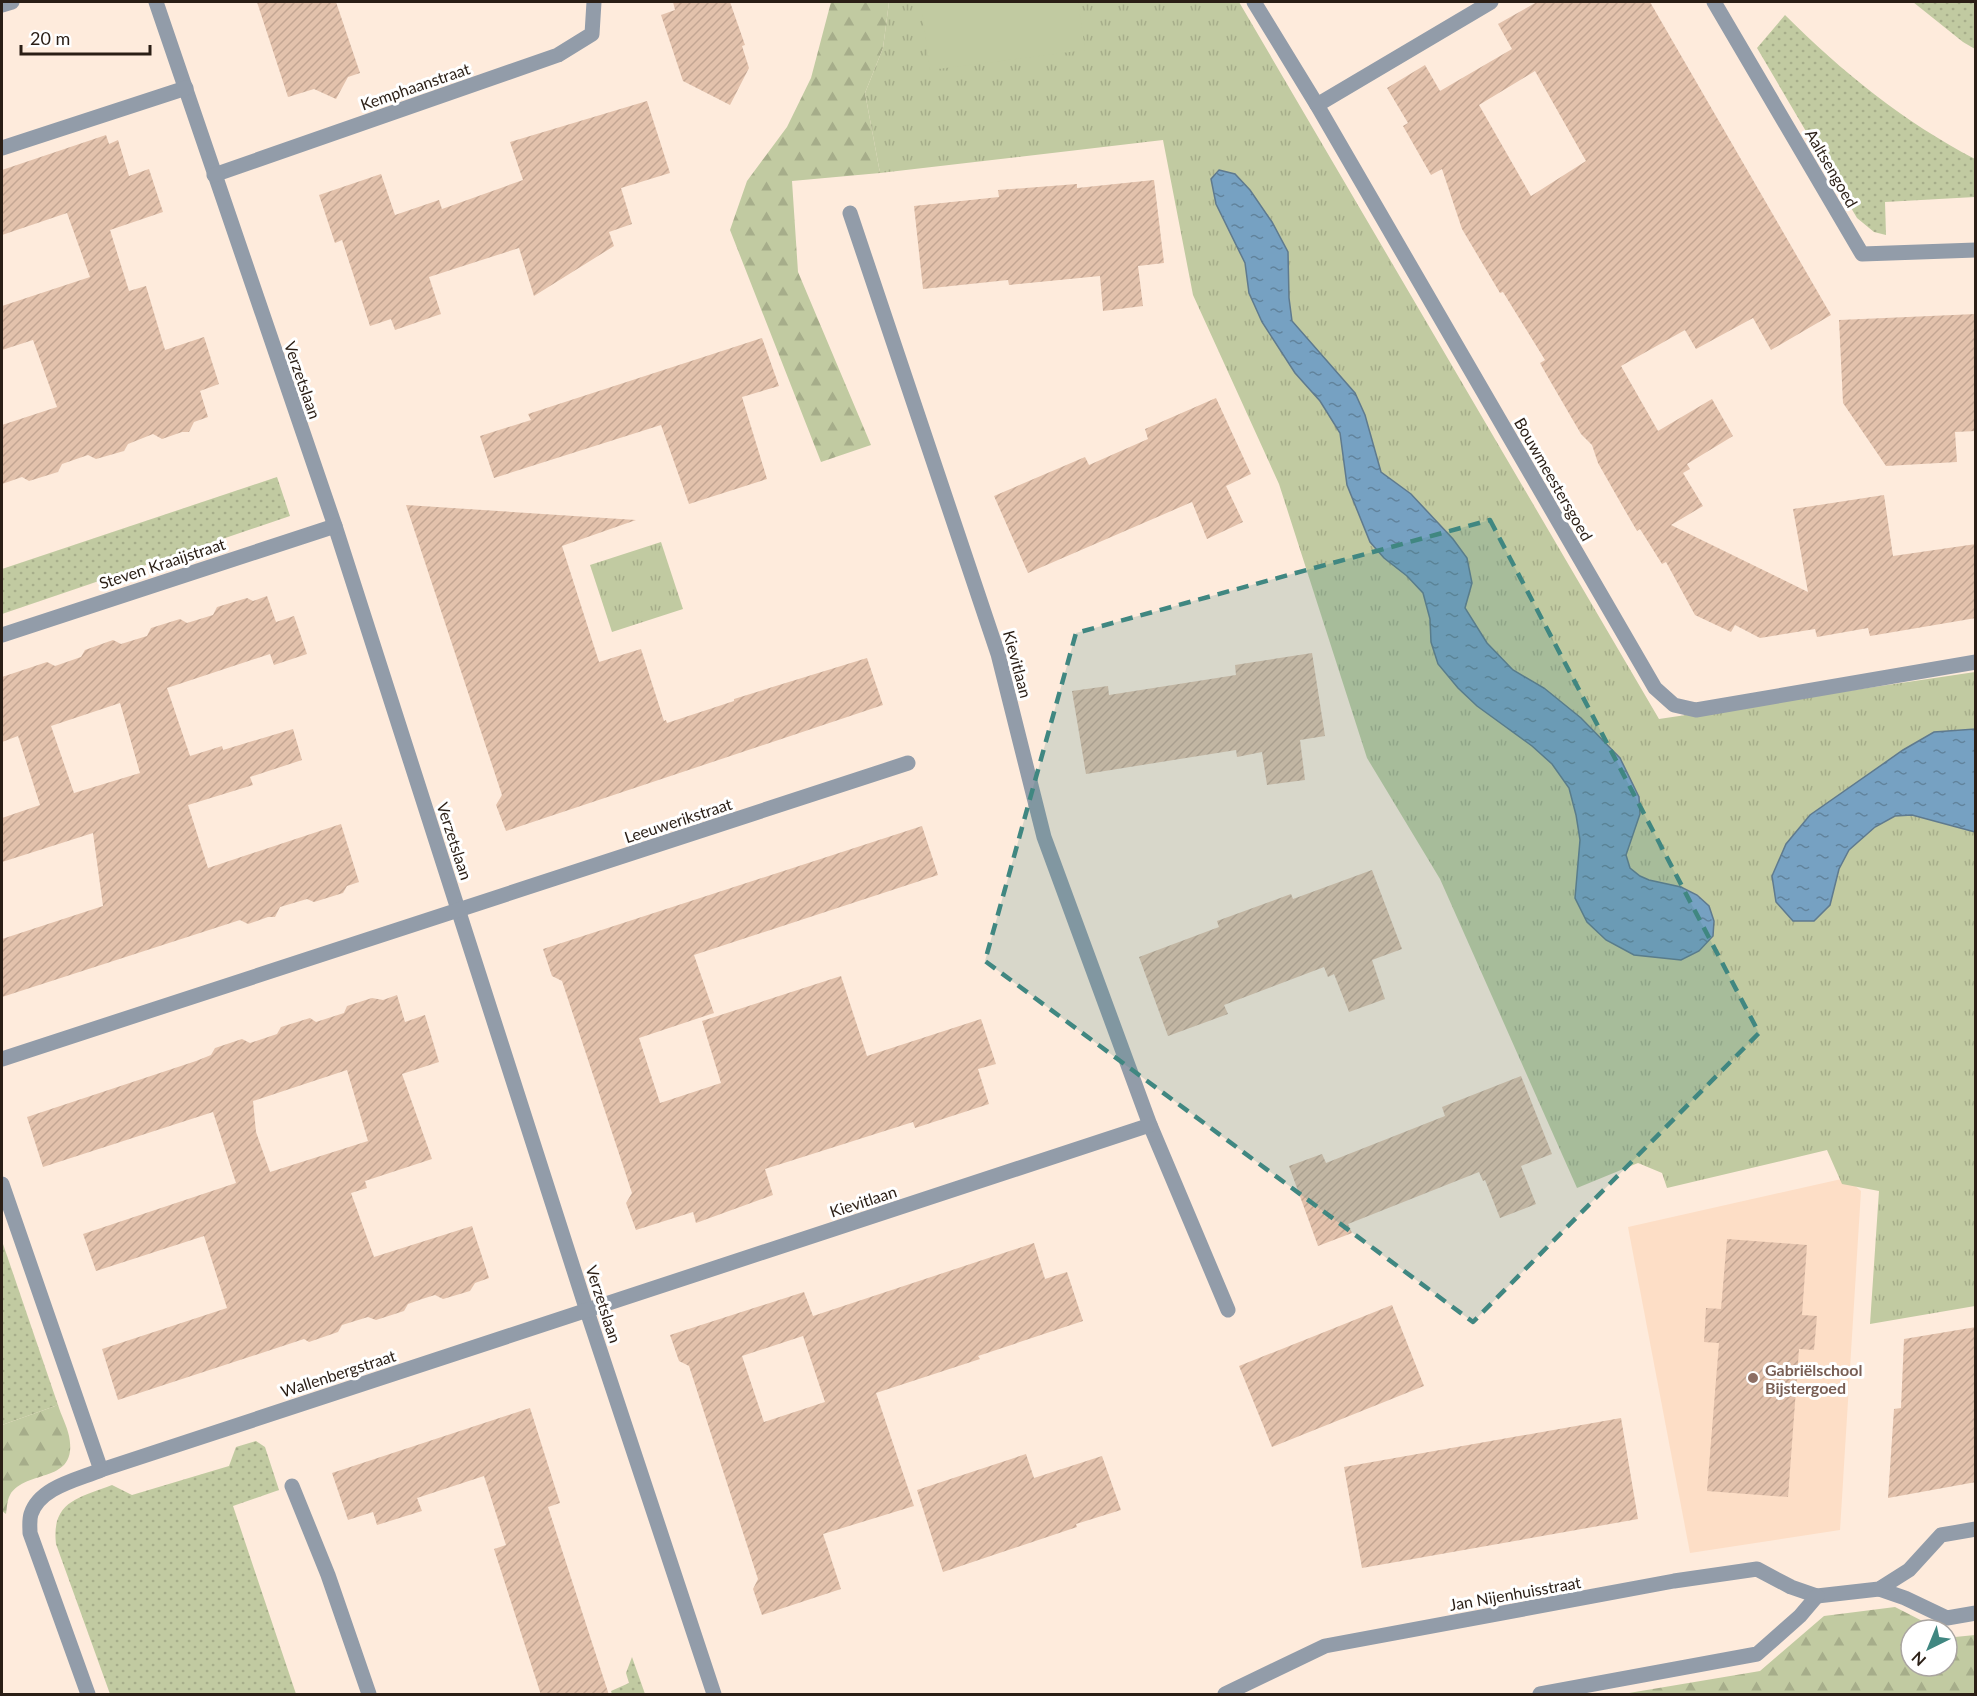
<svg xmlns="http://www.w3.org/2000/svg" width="1977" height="1696" font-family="Lato,sans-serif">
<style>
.built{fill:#fddec6}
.grass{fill:url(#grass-dots)}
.forest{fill:url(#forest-firs)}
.park{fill:url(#park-tufts)}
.pitch{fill:#c1caa1}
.water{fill:url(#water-ripples);stroke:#5f7a8e;stroke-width:1.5}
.building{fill:url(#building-hatch);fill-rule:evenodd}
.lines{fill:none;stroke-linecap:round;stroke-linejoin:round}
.street{stroke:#929ca9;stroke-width:15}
.marked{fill:#408781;fill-opacity:0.2;stroke:#408781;stroke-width:4.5;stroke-dasharray:12 8;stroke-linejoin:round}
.education-dot{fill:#8d6e63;stroke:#fff;stroke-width:2}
.labels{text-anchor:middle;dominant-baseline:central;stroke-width:6;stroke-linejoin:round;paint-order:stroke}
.street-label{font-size:16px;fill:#2a1e15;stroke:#fff}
.education-label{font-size:16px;font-weight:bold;fill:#785e54;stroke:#fff;text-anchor:start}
</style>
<defs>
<pattern id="grass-dots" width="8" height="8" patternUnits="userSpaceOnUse" patternTransform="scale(1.5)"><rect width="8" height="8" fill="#c1caa1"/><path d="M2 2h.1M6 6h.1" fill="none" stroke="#a6ad8a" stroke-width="1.8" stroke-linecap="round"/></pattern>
<pattern id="forest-firs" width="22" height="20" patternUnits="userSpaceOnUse" patternTransform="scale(1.5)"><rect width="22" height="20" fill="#c1caa1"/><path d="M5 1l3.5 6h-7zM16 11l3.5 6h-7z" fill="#a6ad8a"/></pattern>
<pattern id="park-tufts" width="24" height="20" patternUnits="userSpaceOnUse" patternTransform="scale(1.5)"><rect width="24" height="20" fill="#c1caa1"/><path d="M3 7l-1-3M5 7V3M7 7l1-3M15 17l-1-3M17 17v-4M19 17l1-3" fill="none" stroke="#a6ad8a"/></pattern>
<pattern id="water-ripples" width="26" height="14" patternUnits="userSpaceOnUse" patternTransform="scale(1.5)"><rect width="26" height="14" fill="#76a1c2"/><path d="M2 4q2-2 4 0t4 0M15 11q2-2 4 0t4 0" fill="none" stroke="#61839c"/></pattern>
<pattern id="building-hatch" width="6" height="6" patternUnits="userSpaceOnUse" patternTransform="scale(1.5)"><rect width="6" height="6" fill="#e3c2ac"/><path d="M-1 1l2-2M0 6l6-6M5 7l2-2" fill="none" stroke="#c3a693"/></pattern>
</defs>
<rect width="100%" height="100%" fill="#feebdc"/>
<path class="built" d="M1846,1178L1861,1191L1840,1530L1690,1553L1628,1227Z"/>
<g class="grass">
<path d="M1913,2H1975V49L1963,42Z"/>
<path d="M1785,15C1842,72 1904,122 1975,159V197L1885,202L1886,235L1874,232L1857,218L1757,48Z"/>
<path d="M277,477L290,516L2,614V569Z"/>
<path d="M2,1241L58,1405L2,1425Z"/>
<path d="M256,1441L265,1447L279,1490L233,1506L296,1694H110L56,1544C51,1501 79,1498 112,1485L132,1495L229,1466L236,1447Z"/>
<path d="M632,1657L645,1694H612L611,1691L629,1683L626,1673Z"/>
</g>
<g class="forest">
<path d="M831,2H889L883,48L865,93L880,173L792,181L798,272L871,445L821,462L730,230L747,181L787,127L811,78Z"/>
<path d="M58,1405C61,1415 67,1426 69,1436C79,1485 26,1468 10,1495C7,1500 7,1508 6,1514L2,1511V1425Z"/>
<path d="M1895,1607L1940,1630H1911V1666H1947V1633L1955,1637L1975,1635V1694H1623L1760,1671L1824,1616Z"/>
</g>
<g class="park">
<path d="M889,2H1239L1659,719L1975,672V1306L1870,1324L1879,1191L1842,1184L1827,1150L1667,1188L1662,1173L1638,1163L1577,1188L1440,879L1367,758L1279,484L1193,295L1163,140L880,173L865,93L883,48Z"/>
<path d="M661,542L683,609L612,632L590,565Z"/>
</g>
<path class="pitch" d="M921,2H1078L1085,50L930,70Z"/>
<g class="water">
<path d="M1219,170L1235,174L1250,190L1272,222L1288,252L1289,298L1292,321L1355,393L1365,415L1381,472L1411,494L1453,539L1467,558L1472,583L1465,608L1487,643L1513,670L1544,688L1581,718L1620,758L1639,797L1640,814L1626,855L1630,868L1640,876L1649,880L1681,887L1697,895L1709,906L1714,921L1713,936L1699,951L1681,960L1634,955L1606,940L1587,922L1575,898L1580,840L1576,815L1569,788L1552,764L1532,746L1477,706L1458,688L1438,664L1431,642L1430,619L1423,593L1407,576L1384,558L1370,542L1347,485L1340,433L1320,401L1295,373L1262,322L1249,293L1245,263L1216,204L1211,179Z"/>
<path d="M1975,729V832L1912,815L1895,816L1875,827L1849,850L1839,869L1830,905L1814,921H1793L1776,902L1772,876L1786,844L1810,815L1903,750L1934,732Z"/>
</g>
<g class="building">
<path d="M257,2H336L360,73L348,77L336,99L314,89L288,97Z"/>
<path d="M673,2H730L745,45L742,46L749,68L730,105L683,81L661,15L675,10Z"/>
<path d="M1537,2H1650L1831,315L1771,350L1753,318L1696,349L1685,330L1621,366L1658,431L1712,399L1733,436L1687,464L1690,469L1683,473L1703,506L1671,525L1808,592L1793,509L1884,495L1893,556L1976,544V618L1870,636L1868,628L1817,637L1815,629L1760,638L1735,625L1731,632L1695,615L1666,562L1662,564L1640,529L1637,531L1623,507L1598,463L1592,445L1581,434L1549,379L1540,363L1545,360L1503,292L1500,293L1462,229L1442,169L1431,175L1403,126L1408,123L1387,88L1425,65L1440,91L1512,49L1498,24ZM1535,71L1586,161L1531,196L1479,105Z"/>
<path d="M647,101L670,173L621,188L632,224L609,232L614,246L534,296L519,248L429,277L441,314L395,330L391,319L370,326L342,240L335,243L319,195L381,174L395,215L439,200L442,209L523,180L510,142Z"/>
<path d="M106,135L109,144L118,140L129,176L149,169L163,212L110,230L129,291L146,286L165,350L204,337L219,384L200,391L208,417L194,422L189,432H182L162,439L153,434L128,444L124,451L96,459L88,455L62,464L58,472L29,481L22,477L2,484V425L57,407L33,340L2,350V306L90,277L67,213L2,235V170Z"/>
<path d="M1154,180L1164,263L1138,266L1143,306L1103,311L1100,276L1009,285L1008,280L923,289L914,206L999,197L998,190L1077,184V188Z"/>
<path d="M1976,314V431L1955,432L1957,462L1886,466L1843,403L1839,320Z"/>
<path d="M762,338L779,386L742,397L767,479L689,504L661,425L494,478L480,436L531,420L528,414Z"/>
<path d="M1216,398L1251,474L1226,486L1243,522L1207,539L1192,502L1028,573L994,496L1085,457L1089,465L1148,439L1145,429Z"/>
<path d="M406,505L636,520L562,546L599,662L641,649L664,721L666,720L667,723L734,701V699L867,658L883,705L506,831L496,805L502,795Z"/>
<path d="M267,596L276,622L294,616L307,654L274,665L270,654L167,688L190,756L222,746L223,750L293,729L302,760L250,777L253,785L188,805L208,868L341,824L359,882L347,886L343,893L314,902L307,899L280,907L275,917H268L248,924L240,920L2,997V939L103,906L93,833L2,862V818L40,805L18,736L2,742V677L47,662L55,666L81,657L85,650L113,640L121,644L147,636L151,628L180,619L187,623L213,615L217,607L247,598L253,601ZM120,703L140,773L74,793L51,726Z"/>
<path d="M1312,653L1325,736L1300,740L1305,780L1267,785L1262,752L1237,757L1236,750L1086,774L1072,691L1108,686L1109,695L1236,675L1235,665Z"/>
<path d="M922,826L938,875L694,955L714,1013L639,1038L660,1103L721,1083L702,1021L841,976L867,1056L981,1019L996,1064L978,1069L989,1104L915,1128L913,1122L765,1169L773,1195L696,1223L693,1212L636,1230L626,1203L632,1193L562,981L552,976L543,949Z"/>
<path d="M1372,870L1402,949L1372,960L1385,999L1349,1012L1334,974L1328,977L1324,967L1224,1005L1228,1014L1168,1036L1139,957L1219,927L1217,921L1291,894L1293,899Z"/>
<path d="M397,995L405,1022L425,1015L439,1062L402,1074L432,1159L365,1181L367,1188L351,1193L374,1257L472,1226L489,1278L475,1283L470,1291L443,1299L435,1295L422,1299L408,1304L404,1311L376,1320L368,1317L342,1325L338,1332L309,1342L304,1339L118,1400L102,1349L227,1308L204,1236L96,1271L83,1234L236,1183L213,1112L43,1167L27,1117L196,1061L211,1055L215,1048L242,1039L250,1043L277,1034L281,1027L310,1018L316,1022L344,1013L347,1006L372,998L383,1000ZM347,1070L368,1141L270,1172L256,1132L253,1101Z"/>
<path d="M1521,1076L1552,1154L1521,1166L1536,1204L1500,1218L1485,1180L1483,1181L1479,1172L1348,1224L1352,1233L1318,1246L1289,1166L1322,1154L1326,1163L1445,1116L1442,1107Z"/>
<path d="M1727,1239L1807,1245L1802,1315L1817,1316L1814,1350L1799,1349L1788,1497L1707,1491L1719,1343L1704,1342L1706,1308L1721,1309Z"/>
<path d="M1034,1243L1045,1279L1067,1272L1083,1321L978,1356L980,1359L876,1393L914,1506L823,1534L841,1589L762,1615L753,1589L758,1579L702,1406L689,1366L679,1361L670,1335L804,1292L813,1316ZM803,1336L825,1402L764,1422L742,1356Z"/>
<path d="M1392,1305L1424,1386L1272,1447L1239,1366Z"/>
<path d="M1976,1327V1482L1888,1498L1894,1409L1901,1408L1904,1339Z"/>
<path d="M530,1408L560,1503L548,1507L609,1695H541L494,1549L506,1545L484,1476L417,1498L422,1511L377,1525L373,1512L348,1520L332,1473Z"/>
<path d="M1621,1418L1638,1519L1362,1568L1344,1467Z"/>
<path d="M1026,1454L1034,1478L1102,1456L1121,1510L1076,1524L1077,1527L943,1572L917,1490Z"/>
</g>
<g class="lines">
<g class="street">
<path d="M156,2L335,526L587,1311L714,1694"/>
<path d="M1254,2L1317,105L1655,688L1674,705L1696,710L1976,662"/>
<path d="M1714,2L1862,254L1976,250"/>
<path d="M2,5L12,2"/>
<path d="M1317,105L1491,2"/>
<path d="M2,148L186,88"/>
<path d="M214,175L558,55L592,34L594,2"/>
<path d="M850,213L998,654L1044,837L1150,1125L1228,1310"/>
<path d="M2,635L335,526"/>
<path d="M2,1059L908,763"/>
<path d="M2,1184L101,1470L1150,1125"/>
<path d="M292,1486L328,1575L369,1694"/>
<path d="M1879,1589L1905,1598L1947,1618L1976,1613"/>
<path d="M88,1694L30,1533C30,1527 29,1520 31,1514C40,1487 77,1480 101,1470"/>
<path d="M1225,1694L1325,1646L1674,1581L1757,1569L1791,1587L1817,1596L1879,1589L1909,1570L1941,1535L1976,1529"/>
<path d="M1540,1694L1757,1654L1800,1616L1817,1596"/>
</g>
</g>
<path class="marked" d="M1490,520L1759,1033L1473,1322L985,961L1076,633Z"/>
<circle class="education-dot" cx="1753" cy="1378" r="6"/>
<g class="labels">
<g class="street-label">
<text transform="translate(415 86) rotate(-19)">Kemphaanstraat</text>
<text transform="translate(1832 168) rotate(60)">Aaltsengoed</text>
<text transform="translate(303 380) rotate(71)">Verzetslaan</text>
<text transform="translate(1554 479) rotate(60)">Bouwmeestersgoed</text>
<text transform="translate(162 563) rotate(-18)">Steven Kraaijstraat</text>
<text transform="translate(1018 664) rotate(75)">Kievitlaan</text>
<text transform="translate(678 820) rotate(-18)">Leeuwerikstraat</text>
<text transform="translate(455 841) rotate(72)">Verzetslaan</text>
<text transform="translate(863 1201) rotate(-18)">Kievitlaan</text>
<text transform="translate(604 1304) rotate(72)">Verzetslaan</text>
<text transform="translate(338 1373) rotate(-18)">Wallenbergstraat</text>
<text transform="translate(1515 1593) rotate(-10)">Jan Nijenhuisstraat</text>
</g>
<g class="education-label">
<text x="1765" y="1369">Gabriëlschool<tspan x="1765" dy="18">Bijstergoed</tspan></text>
</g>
</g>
<rect width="1977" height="1696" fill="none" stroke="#2a1e15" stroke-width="6"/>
<g transform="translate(1929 1648) rotate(223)"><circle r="28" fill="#ffffff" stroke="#aaa5a1" stroke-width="1.5"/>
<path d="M0-4.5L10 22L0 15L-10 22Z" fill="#408781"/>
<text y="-9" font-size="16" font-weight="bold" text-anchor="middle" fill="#2a1e15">N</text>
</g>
<path d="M21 45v9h129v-9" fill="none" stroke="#2a1e15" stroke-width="3"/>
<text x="30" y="45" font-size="18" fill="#2a1e15" stroke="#ffffff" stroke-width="4.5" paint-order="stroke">20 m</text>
</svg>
